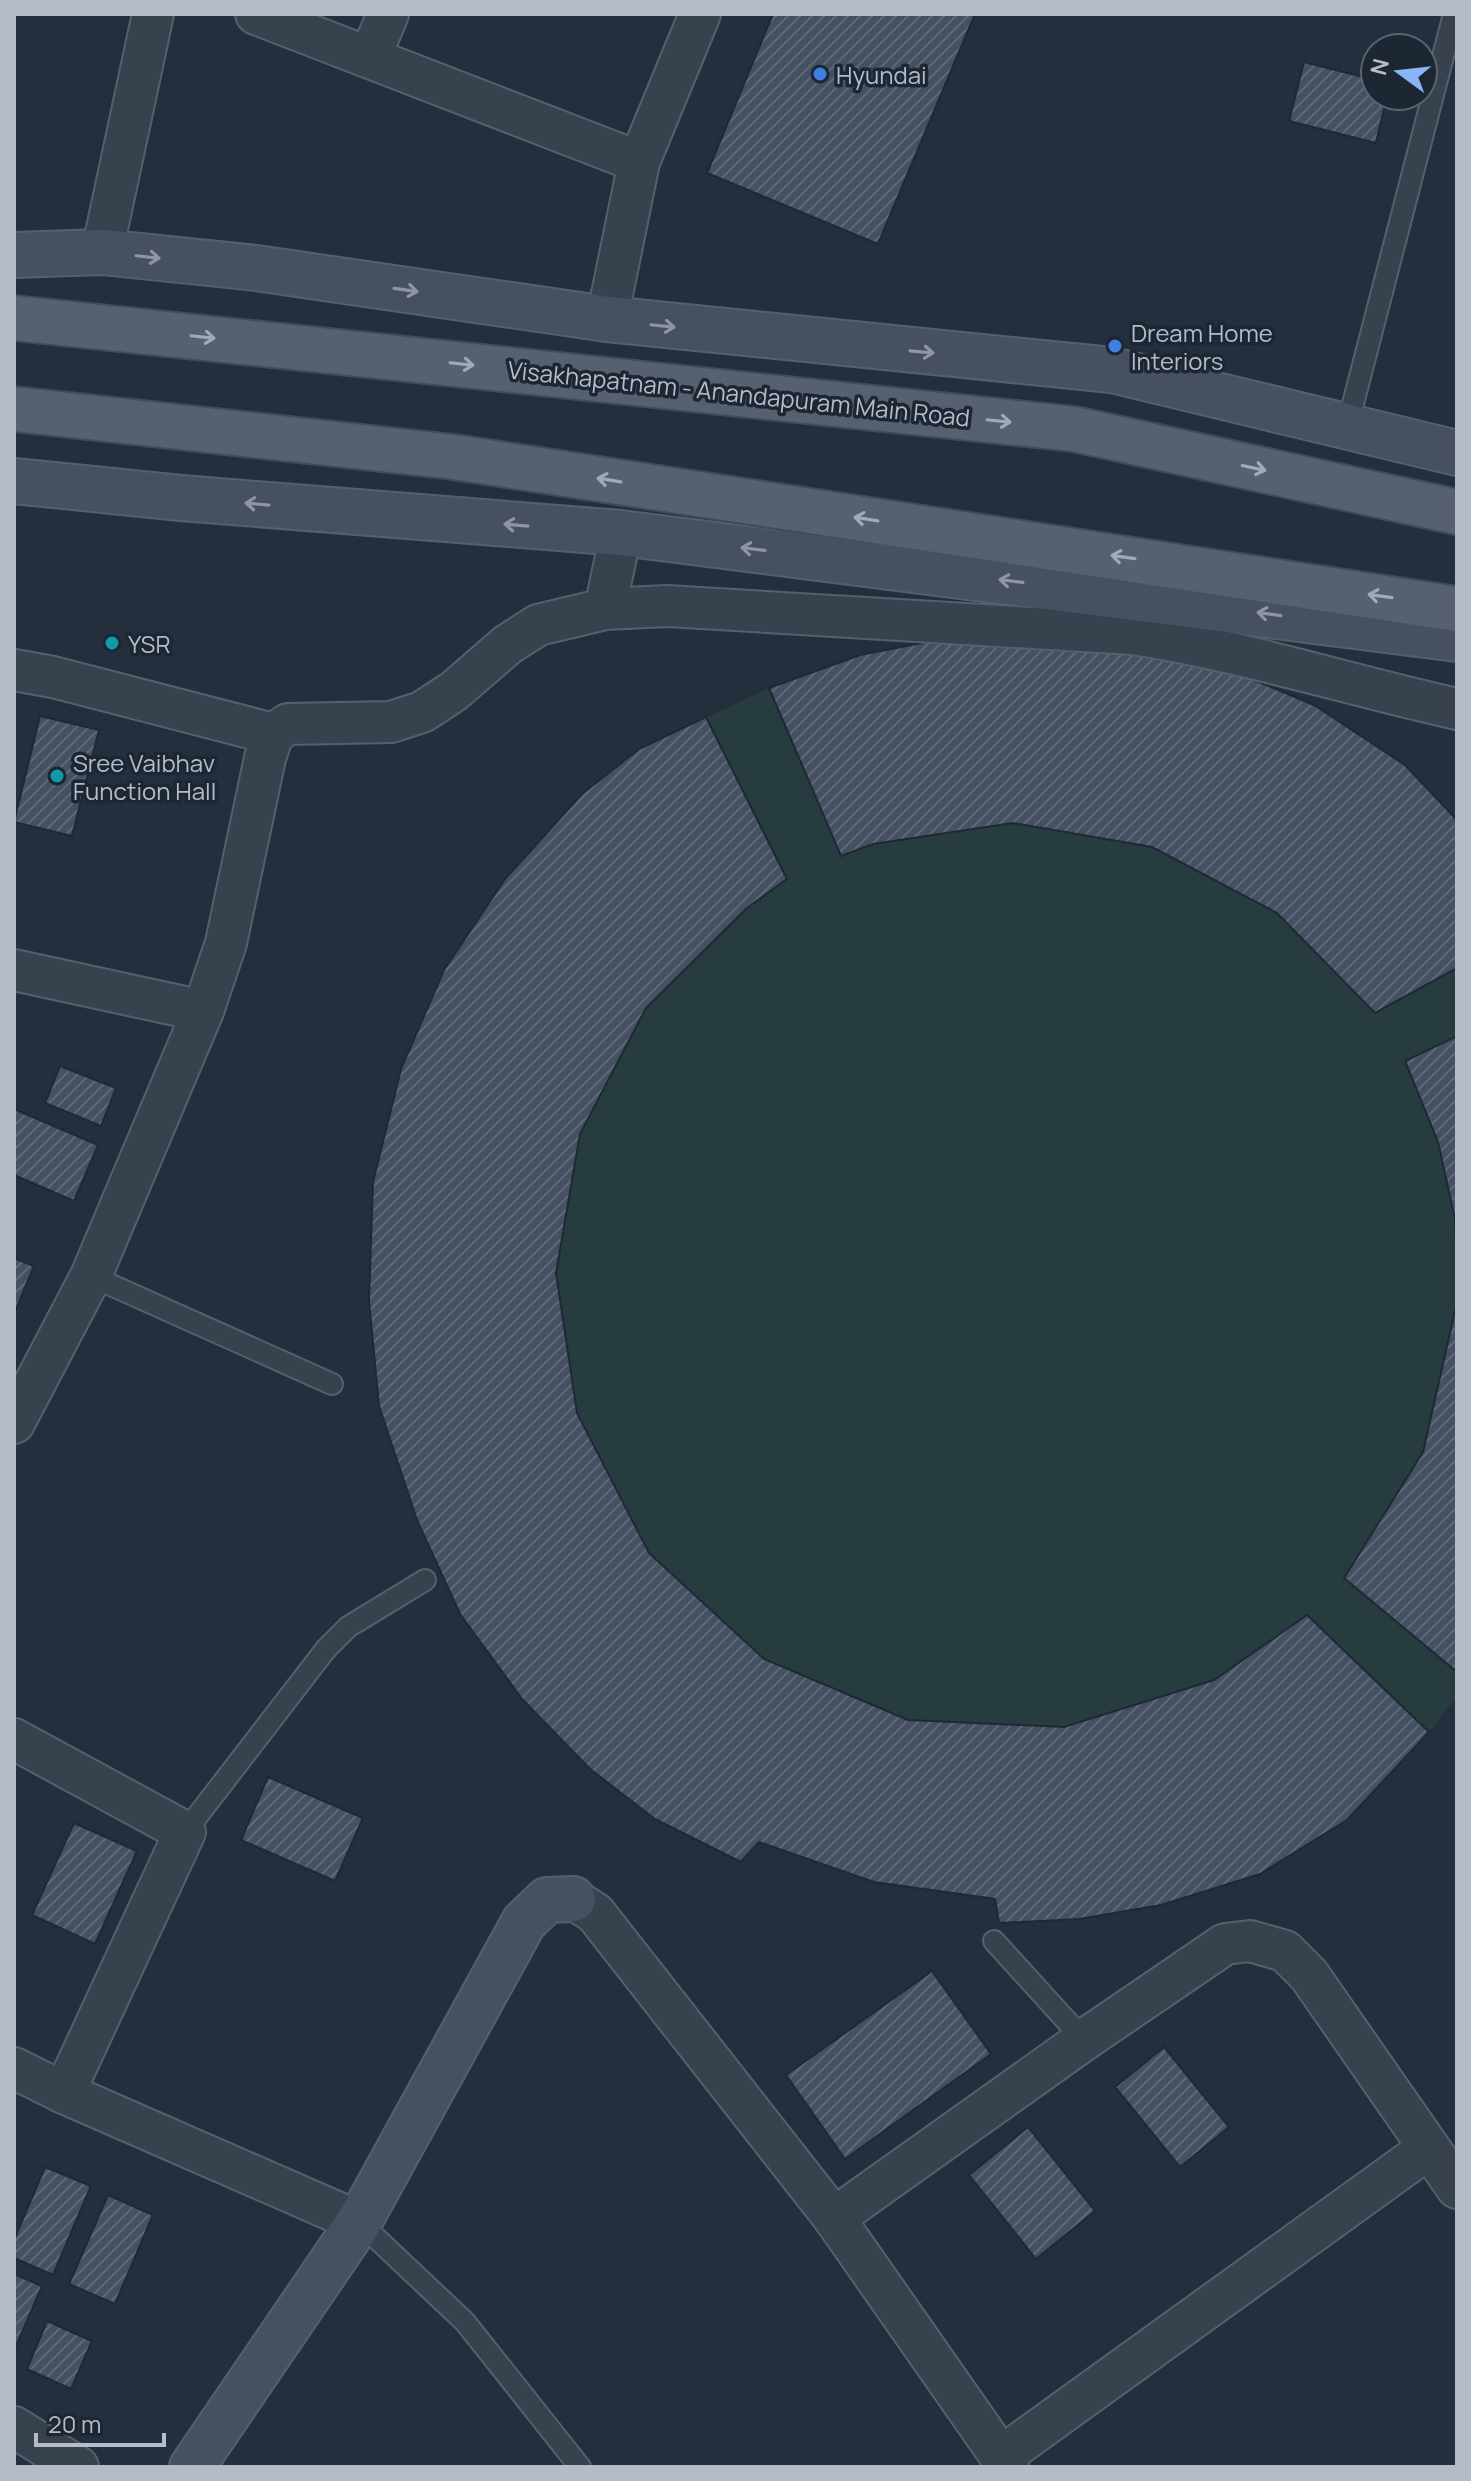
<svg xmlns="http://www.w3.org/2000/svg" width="1471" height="2481" font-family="Manrope,sans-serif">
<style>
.green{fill:#263c3f}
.building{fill:url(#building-hatch);stroke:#1f2835;stroke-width:2}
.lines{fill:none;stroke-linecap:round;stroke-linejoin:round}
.lane-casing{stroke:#565f6c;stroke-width:24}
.street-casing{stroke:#565f6c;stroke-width:44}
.secondary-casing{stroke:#565f6c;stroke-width:48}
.primary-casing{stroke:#414a57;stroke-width:48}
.lane{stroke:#38414e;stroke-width:20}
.street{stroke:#38414e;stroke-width:40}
.secondary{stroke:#465061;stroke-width:44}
.primary{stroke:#56606e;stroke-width:44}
.oneway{stroke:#8e96a5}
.oneway2{stroke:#a1aab7}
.shop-dot{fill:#3f7fe0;stroke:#1d2633;stroke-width:3}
.culture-dot{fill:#0f9aa8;stroke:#1d2633;stroke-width:3}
.labels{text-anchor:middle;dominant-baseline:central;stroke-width:7;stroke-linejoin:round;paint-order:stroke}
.poi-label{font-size:24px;fill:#b4bcc9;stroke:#1d2633;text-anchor:start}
.street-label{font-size:24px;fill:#b4bcc9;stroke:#1d2633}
</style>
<defs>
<pattern id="building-hatch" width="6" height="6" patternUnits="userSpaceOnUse" patternTransform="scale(2)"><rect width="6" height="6" fill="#455162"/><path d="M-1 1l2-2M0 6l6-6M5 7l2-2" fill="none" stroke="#5d6877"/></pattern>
</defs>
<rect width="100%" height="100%" fill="#242f3e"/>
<path class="green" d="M988,630L1209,661L1314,705L1405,765L1457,820V1697L1429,1732L1347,1820L1260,1874L1161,1905L1079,1919L999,1923L995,1899L874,1882L759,1843L741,1862L655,1819L522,1699L460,1614L417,1520L379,1406L369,1301L373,1183L401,1069L444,970L639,749L769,688L860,655Z"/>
<g class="building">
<path d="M773,14H975L878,244L707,173Z"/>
<path d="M1304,62L1375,80V96H1387L1376,143L1289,121Z"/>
<path d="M988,630L1209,661L1314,705L1405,765L1457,820V968L1375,1013L1277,913L1152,847L1013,823L873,844L841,856L769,688L860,655Z"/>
<path d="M40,716L99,730L72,836L14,822Z"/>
<path d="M706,717L787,879L747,908L646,1008L580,1134L556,1273L577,1413L649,1553L764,1659L908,1720L1064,1727L1214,1680L1307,1615L1429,1732L1347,1820L1260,1874L1161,1905L1079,1919L999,1923L995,1899L874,1882L759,1842L741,1862L655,1819L590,1769L522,1699L460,1614L417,1520L379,1406L369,1301L373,1182L401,1069L444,970L505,879L582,794L639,749Z"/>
<path d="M1457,1036V1271L1455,1219L1438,1142L1405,1061Z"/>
<path d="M60,1066L116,1088L101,1126L45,1103Z"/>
<path d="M14,1109L98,1145L74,1201L14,1175Z"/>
<path d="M14,1258L34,1266L14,1314Z"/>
<path d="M1457,1302V1672L1344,1578L1423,1452Z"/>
<path d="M268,1777L363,1818L335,1881L241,1840Z"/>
<path d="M74,1823L137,1851L95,1944L32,1915Z"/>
<path d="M932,1971L991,2054L845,2159L786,2075Z"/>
<path d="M1164,2047L1229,2127L1180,2167L1115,2087Z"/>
<path d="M1028,2127L1095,2211L1036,2259L969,2175Z"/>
<path d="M45,2167L91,2186L53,2275L14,2258V2240Z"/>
<path d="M108,2195L153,2215L115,2304L69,2284Z"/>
<path d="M14,2274L42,2286L14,2351Z"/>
<path d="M47,2321L92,2341L71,2389L27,2369Z"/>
</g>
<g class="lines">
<g class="lane-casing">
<g id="lane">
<path d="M1347,427L1454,14"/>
<path d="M91,1276L332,1384"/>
<path d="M185,1832L326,1649L348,1627L425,1580"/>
<path d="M994,1941L1084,2040"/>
<path d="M359,2222L465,2322L580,2467"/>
</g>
</g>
<g class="street-casing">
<g id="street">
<path d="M256,14L639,162L607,319"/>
<path d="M370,57L388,14"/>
<path d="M639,162L700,14"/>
<path d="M102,252L153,14"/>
<path d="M605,609L621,533"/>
<path d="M14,670L53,677L273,734"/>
<path d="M14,970L203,1011"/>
<path d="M14,1423L91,1276L203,1011L226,943L265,758L273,734L288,724L391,722L422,712L454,691L507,645L538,625L605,609L667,606L1133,634C1243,651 1349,685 1457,709"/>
<path d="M14,1739L185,1832L64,2093"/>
<path d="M573,1899L595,1913L834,2218L1008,2467"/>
<path d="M14,2068L64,2093L359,2222"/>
<path d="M834,2218L1084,2040L1225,1944L1250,1941L1285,1951L1309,1975L1457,2188"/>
<path d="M14,2427L78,2467"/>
<path d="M1001,2457L1429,2148"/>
</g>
</g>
<g class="secondary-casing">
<g id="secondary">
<path d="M14,255L102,252L256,268L607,319L1112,370L1457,453"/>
<path d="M14,481L181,498L621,533L1457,639"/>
<path d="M192,2467L359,2222L524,1922L547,1900L573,1899"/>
</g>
</g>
<g class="primary-casing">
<g id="primary">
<path d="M14,318L1074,429L1457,512"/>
<path d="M14,409L454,457L1457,609"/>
</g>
</g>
<use href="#lane" class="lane"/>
<use href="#street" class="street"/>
<use href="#secondary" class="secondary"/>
<use href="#primary" class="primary"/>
</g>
<defs><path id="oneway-shaft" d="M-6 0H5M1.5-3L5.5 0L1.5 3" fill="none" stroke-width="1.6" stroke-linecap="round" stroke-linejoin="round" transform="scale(2)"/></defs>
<g class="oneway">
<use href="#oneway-shaft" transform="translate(148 257) rotate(6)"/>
<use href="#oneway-shaft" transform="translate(406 290) rotate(8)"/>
<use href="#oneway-shaft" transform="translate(663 326) rotate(6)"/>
<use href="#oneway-shaft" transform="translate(922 352) rotate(5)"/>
<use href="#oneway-shaft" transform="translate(257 504) rotate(-175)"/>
<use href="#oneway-shaft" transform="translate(516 525) rotate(-175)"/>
<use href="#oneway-shaft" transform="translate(753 549) rotate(-173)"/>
<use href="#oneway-shaft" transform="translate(1011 581) rotate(-173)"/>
<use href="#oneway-shaft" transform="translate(1269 614) rotate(-172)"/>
</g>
<g class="oneway2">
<use href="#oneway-shaft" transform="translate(203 337) rotate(6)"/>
<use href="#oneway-shaft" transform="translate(462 364) rotate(6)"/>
<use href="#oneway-shaft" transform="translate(999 421) rotate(6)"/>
<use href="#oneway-shaft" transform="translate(1254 468) rotate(12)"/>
<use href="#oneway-shaft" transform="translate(609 480) rotate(-171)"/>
<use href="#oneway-shaft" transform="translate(866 519) rotate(-171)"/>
<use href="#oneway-shaft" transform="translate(1123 557) rotate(-172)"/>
<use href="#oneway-shaft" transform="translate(1380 596) rotate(-172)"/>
</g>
<g class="shop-dot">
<circle cx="820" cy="74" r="8"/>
<circle cx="1115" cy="346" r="8"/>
</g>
<g class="culture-dot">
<circle cx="112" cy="643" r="8"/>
<circle cx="57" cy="776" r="8"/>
</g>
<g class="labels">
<g class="poi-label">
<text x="836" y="74">Hyundai</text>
<text x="1131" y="332">Dream Home<tspan x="1131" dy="28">Interiors</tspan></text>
<text x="128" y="643">YSR</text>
<text x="73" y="762">Sree Vaibhav<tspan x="73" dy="28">Function Hall</tspan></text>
</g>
<g class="street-label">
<text transform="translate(739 393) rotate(6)">Visakhapatnam - Anandapuram Main Road</text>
</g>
</g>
<rect width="1471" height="2481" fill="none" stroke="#b4bcc9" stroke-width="32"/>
<g transform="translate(1399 72) rotate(285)"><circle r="38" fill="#1d2633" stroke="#59626f" stroke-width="2"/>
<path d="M0-6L14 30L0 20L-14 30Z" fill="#8ab4f8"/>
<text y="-12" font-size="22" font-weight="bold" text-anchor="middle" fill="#b4bcc9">N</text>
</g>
<path d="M36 2433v12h128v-12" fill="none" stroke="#b4bcc9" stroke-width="4"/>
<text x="48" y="2433" font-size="24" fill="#b4bcc9" stroke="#1d2633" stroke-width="6" paint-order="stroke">20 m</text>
</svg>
